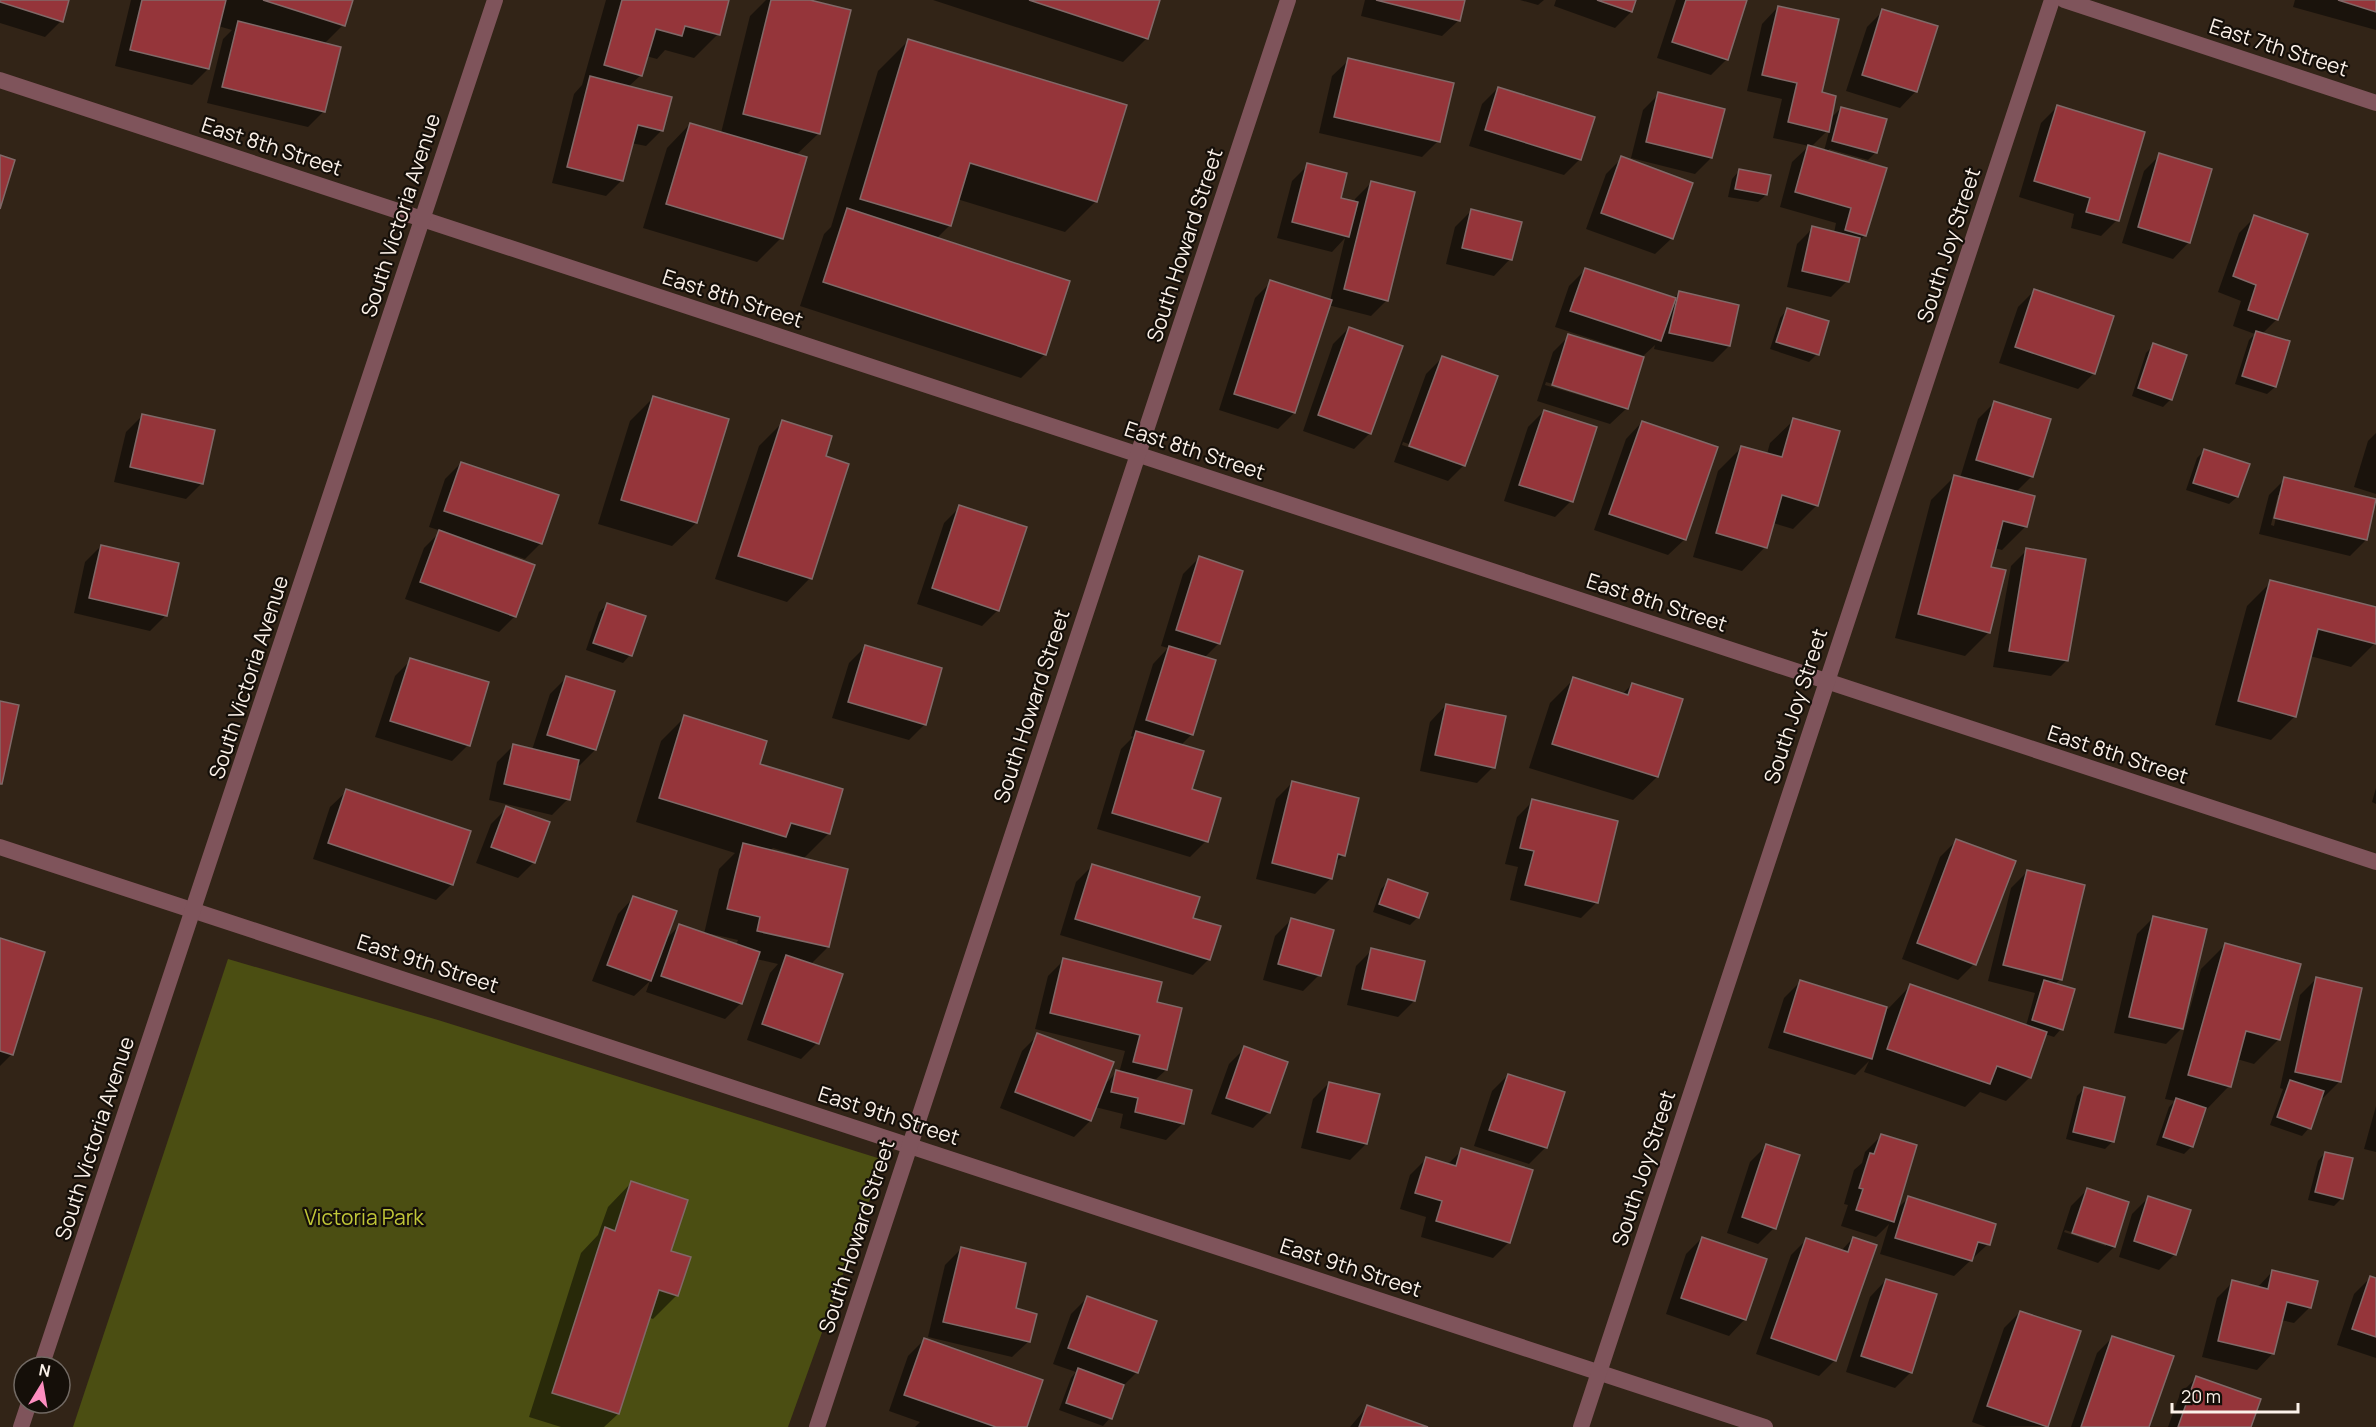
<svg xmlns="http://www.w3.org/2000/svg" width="2376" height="1427" font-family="Manrope,sans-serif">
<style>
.green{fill:#4b4e12}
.shadow{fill:#0007;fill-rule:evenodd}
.building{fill:#95353a;stroke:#816968;stroke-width:1.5}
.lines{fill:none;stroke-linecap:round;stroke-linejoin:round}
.minor{stroke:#7f545b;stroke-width:16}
.tertiary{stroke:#7f545b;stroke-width:16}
.labels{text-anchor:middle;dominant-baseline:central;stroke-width:4.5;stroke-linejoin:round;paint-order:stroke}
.street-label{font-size:21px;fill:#fbf1e9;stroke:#150f09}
.park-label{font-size:21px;fill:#c1c738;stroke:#150f09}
</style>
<rect width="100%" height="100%" fill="#322417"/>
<path class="green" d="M228,959L438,1020L884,1160L788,1427H73Z"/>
<g class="shadow">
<path d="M0,0H68L61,21L45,37L0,23Z"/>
<path d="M131,0H351L343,25L324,44V111L308,127L207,103L223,39L232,30L218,26L208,69L192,85L115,66Z"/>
<path d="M606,0H727L718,34L694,58L665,50L657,59L646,56L641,75L628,87L662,130L646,146L631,143L622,180L606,196L552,183L574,94L582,85Z"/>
<path d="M766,0H804L819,133L796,155L781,238L757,262L643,228L667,148L690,124L721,133L750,16Z"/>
<path d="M933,0H1159L1147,38L1123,62Z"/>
<path d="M1365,0H1463L1459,20L1442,36L1361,16Z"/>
<path d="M1520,0H1544L1538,5Z"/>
<path d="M1556,0H1635L1631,12L1615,28L1554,6Z"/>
<path d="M1676,0H1746L1727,59L1711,75L1657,58Z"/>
<path d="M2295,0H2376V30L2293,7Z"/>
<path d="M1778,7L1821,94L1829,120L1841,108L1876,152L1868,160L1829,149L1828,152L1865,235L1857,243L1847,281L1831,297L1787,287L1797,244L1813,228L1834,233L1836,223L1780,207L1792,162L1809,146L1773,138L1782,99L1747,91L1762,24ZM1830,128L1824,151L1811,147Z"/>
<path d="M1883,11L1916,91L1900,108L1846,91L1867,27Z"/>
<path d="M908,41L1096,201L1065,232L957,199L949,226L936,239L1045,354L1021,378L800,306L824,234L831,227L878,71Z"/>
<path d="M1349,60L1438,141L1422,157L1319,133L1332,76Z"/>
<path d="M1498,88L1580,159L1564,175L1469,146L1482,104Z"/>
<path d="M1659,94L1711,158L1695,174L1631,158L1643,110Z"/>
<path d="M2057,107L2117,220L2101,236L2071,228L2074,214L2019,197L2041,123Z"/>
<path d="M2160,155L2189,242L2173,259L2122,243L2144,171Z"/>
<path d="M1622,158L1672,238L1655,254L1586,229L1606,174Z"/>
<path d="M1308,165L1339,199L1354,203L1355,199L1371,183L1387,300L1371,316L1328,305L1294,413L1278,429L1219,410L1255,298L1271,282L1330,301L1345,238L1332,252L1277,238L1292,181Z"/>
<path d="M1739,171L1766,195L1758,202L1728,197L1732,179Z"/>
<path d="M1471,211L1510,259L1494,276L1446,264L1455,227Z"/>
<path d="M2255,217L2306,235L2276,320L2262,334L2275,387L2267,394L2235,384L2249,340L2255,334L2233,326L2241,301L2218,292L2239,233Z"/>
<path d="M1585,270L1673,299L1679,293L1729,346L1713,362L1654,349L1655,345L1643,356L1627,408L1610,424L1537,401L1553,352L1569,336L1640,358L1641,355L1555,327L1569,286ZM1546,382L1619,404V407L1545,385Z"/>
<path d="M2034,291L2094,373L2078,389L1999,363L2018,307Z"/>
<path d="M1787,310L1817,354L1809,362L1770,349L1780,318Z"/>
<path d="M1349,328L1370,433L1354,449L1303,431L1333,344Z"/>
<path d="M2154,345L2171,399L2163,407L2132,396L2146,353Z"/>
<path d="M1442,358L1464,465L1448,481L1394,462L1426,374ZM1403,442L1457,461V464L1402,445Z"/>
<path d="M653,398L696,523L672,546L598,524L630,421Z"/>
<path d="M1994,403L2049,420L2031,477L2015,493L2026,526L2002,550L1994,548L1989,568V632L1965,656L1895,638L1931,500L1954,477L1960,478L1978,419Z"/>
<path d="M1544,411L1571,501L1555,517L1504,501L1528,427Z"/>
<path d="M142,416L202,483L186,499L114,482L126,432Z"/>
<path d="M1794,420L1817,505L1793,529L1773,523L1765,547L1742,571L1693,557L1718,471L1742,447L1767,454L1770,443Z"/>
<path d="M783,422L824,457L810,578L787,602L715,579L759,446Z"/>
<path d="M1642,422L1685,539L1668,555L1594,530L1626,439Z"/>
<path d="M2376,433V494L2354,487L2368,441Z"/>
<path d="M2205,450L2237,497L2229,504L2186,490L2197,458Z"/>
<path d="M461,463L541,543L525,559L501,551L515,616L499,632L405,599L424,548L441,531L429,527L445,479Z"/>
<path d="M2285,479L2366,540L2350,556L2259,534L2269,495ZM2278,495H2281L2274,526L2271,525Z"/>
<path d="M960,507L998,610L982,626L917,604L944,523Z"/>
<path d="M101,546L166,615L150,631L74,613L85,562Z"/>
<path d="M2027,550L2067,660L2051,676L1993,667L2011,566Z"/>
<path d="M1199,558L1219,643L1204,658L1192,734L1180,746L1190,790L1206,841L1190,857L1097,829L1121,749L1133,737L1131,736L1153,664L1168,648L1161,646L1183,574Z"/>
<path d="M2271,582L2376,609L2375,643L2351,667L2310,656L2295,716L2271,740L2215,725L2247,606Z"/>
<path d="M607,605L630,655L623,663L586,650L599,612Z"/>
<path d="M865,647L925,724L909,740L832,718L849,663Z"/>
<path d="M411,660L468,745L452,761L375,737L395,676Z"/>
<path d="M566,678L613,692L595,750L579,766L576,765L568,799L552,815L489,800L497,762L513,746L532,750L550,694Z"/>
<path d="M1574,679L1622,695L1632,684L1657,777L1633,800L1529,768L1550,703Z"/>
<path d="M1446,705L1493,767L1477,783L1420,771L1430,722Z"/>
<path d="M685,717L758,765L841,790L828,834L803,859L828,947L810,965L817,1043L801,1059L747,1040L770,973L778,964L756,959L741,1003L725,1019L646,992L650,981L634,996L592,981L618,914L634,897L665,940L679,926L704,934L719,869L735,853L636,822L661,741ZM773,848L800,856L799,859L770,851ZM711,934L738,940L736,945L710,936Z"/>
<path d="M1292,783L1343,855L1334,864L1331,878L1315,894L1256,879L1276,799Z"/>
<path d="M2376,788V804L2372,802Z"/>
<path d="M347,791L452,884L436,900L313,859L330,807Z"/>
<path d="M1533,801L1597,902L1581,918L1510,900L1518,867L1505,864L1517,817Z"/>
<path d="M507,808L534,862L518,878L476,863L491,824Z"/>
<path d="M1956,841L1974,964L1958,980L1902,959L1940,857Z"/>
<path d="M1092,866L1192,919L1209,959L1193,975L1060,935L1076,882Z"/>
<path d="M2027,872L2060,979L2054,985L2061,1029L2054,1037L2045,1034L2030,1077L2006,1101L1980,1092L1965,1107L1864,1072L1869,1061L1855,1075L1768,1048L1784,998L1800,982L1888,1009L1910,986L2026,1026L2035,993L1988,981L2011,888Z"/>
<path d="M1389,881L1418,917L1410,925L1373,912L1381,889Z"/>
<path d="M2153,918L2184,1026L2166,1044L2114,1033L2137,934Z"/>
<path d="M1291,920L1319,975L1303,991L1263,980L1275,936Z"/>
<path d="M0,940L12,1054L0,1066Z"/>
<path d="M2225,945L2299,965L2278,1040L2254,1064L2237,1059L2229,1086L2206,1110L2204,1109L2191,1147L2184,1154L2156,1145L2169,1107L2175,1101L2165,1099L2201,969Z"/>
<path d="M1372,950L1414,1001L1398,1017L1347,1005L1356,966Z"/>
<path d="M1064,960L1155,1003L1166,1070L1154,1081L1182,1124L1166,1140L1120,1128L1123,1114L1095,1107L1090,1121L1074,1137L1000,1108L1022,1051L1038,1035L1104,1085L1117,1072L1119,1073L1125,1051L1035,1029L1048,976Z"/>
<path d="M2316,979L2360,989L2339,1082L2323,1098L2320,1097L2309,1128L2302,1136L2270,1125L2283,1089L2280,1088L2300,995Z"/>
<path d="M1245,1048L1269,1112L1253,1128L1211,1114L1229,1064Z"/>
<path d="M1508,1075L1563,1093L1545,1148L1529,1164L1474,1146L1492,1091Z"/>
<path d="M1329,1083L1366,1144L1350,1160L1301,1148L1313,1099Z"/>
<path d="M2084,1089L2113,1141L2105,1149L2066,1139L2077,1096Z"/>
<path d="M2376,1106V1152L2364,1149Z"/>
<path d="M1881,1136L1895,1211L1908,1198L1988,1244L1954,1276L1880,1254L1889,1224L1876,1237L1841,1226L1848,1205L1844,1204L1854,1170L1862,1163L1865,1152Z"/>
<path d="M1766,1146L1774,1228L1758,1244L1727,1233L1750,1162Z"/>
<path d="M1462,1150L1509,1242L1493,1258L1421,1237L1426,1217L1400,1209L1410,1175L1426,1159L1447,1165Z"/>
<path d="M2325,1153L2342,1198L2334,1206L2308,1200L2318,1161Z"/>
<path d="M631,1183L669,1252L677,1295L653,1319L648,1317L618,1414L604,1427H561L529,1417L581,1253L598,1235L608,1207Z"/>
<path d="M2087,1190L2128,1203L2114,1247L2098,1263L2057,1249L2071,1206ZM2065,1230L2106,1243V1246L2064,1232Z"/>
<path d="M2148,1198L2175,1254L2159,1270L2119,1257L2132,1214Z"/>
<path d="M1702,1238L1745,1319L1729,1336L1666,1314L1686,1254Z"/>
<path d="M1853,1238L1835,1360L1819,1376L1756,1354L1791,1255L1807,1239L1841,1251Z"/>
<path d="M961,1249L1014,1310L1029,1341L1012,1357L928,1337L945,1265Z"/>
<path d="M2272,1272L2310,1307L2294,1323L2281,1320L2273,1353L2257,1370L2202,1357L2217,1298L2233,1282L2257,1288Z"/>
<path d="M2370,1278L2376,1280V1358L2337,1345L2354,1294Z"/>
<path d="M1886,1280L1911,1372L1895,1388L1846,1372L1870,1297Z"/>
<path d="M1087,1298L1137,1372L1121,1388L1110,1418L1103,1426L1059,1410L1071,1378L1076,1372L1053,1364L1071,1314Z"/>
<path d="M2020,1312L2047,1426L1986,1427L1972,1422L2004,1328Z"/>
<path d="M2113,1337L2148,1427H2071L2097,1353Z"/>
<path d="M924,1340L1026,1427H915L920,1422L889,1411L908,1356Z"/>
<path d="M2196,1378L2249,1427H2168L2180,1394Z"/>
<path d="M1367,1407L1424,1427H1350Z"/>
</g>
<g class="building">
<path d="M0,0H69L63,22L0,2Z"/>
<path d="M142,0H226L209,69L130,50Z"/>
<path d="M263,0H353L345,26Z"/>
<path d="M622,0H729L720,35L685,26L682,36L656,29L642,76L604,65Z"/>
<path d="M771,0H810L851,10L820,134L743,114Z"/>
<path d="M1029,0H1160L1148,39Z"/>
<path d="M1376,0H1465L1460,21Z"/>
<path d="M1597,0H1636L1632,12Z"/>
<path d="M1686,0H1747L1728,60L1672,42Z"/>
<path d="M2338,0H2376V12Z"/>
<path d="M1778,6L1839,19L1822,92L1836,96L1829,132L1788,122L1797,83L1762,75Z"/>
<path d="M1882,9L1938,26L1917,92L1862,75Z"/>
<path d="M238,21L341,47L325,112L222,87Z"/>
<path d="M908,39L1127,105L1097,202L970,163L951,226L860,199Z"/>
<path d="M1348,58L1454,83L1440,142L1334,117Z"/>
<path d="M590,76L672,97L663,131L638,125L623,181L567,167Z"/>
<path d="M1498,87L1595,117L1581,160L1485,130Z"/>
<path d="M1658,92L1725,109L1712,158L1646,142Z"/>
<path d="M2057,105L2145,132L2119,221L2086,212L2090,198L2034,181Z"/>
<path d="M1841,107L1887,119L1877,153L1832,141Z"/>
<path d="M690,123L807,157L783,239L666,204Z"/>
<path d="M1808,145L1887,168L1866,236L1845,230L1851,208L1795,192Z"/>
<path d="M2159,153L2212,169L2190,243L2138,227Z"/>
<path d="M0,155L15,160L0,209Z"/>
<path d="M1621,156L1693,183L1673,239L1601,213Z"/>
<path d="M1307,163L1347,173L1341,198L1358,202L1349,237L1292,222Z"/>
<path d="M1739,169L1771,175L1767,195L1735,189Z"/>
<path d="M1371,181L1415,192L1388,301L1344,289Z"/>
<path d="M847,208L1070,281L1046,355L823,282Z"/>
<path d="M1471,209L1522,222L1512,260L1462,248Z"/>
<path d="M2254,215L2308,234L2278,320L2248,310L2256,285L2233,276Z"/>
<path d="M1812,226L1860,238L1849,282L1802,271Z"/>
<path d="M1585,268L1676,298L1661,341L1570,311Z"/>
<path d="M1270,280L1332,300L1295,413L1234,394Z"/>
<path d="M2034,289L2114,316L2095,374L2015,347Z"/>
<path d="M1679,291L1739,305L1730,346L1669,333Z"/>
<path d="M1787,308L1829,321L1819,355L1776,342Z"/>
<path d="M1349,327L1403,346L1371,434L1318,415Z"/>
<path d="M2256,331L2290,341L2276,387L2242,376Z"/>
<path d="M1568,334L1644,357L1628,409L1552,385Z"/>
<path d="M2153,343L2187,355L2172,400L2138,388Z"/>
<path d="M1442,356L1498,376L1465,466L1409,446Z"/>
<path d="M653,396L729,419L697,523L621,500Z"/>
<path d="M1994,401L2051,419L2033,477L1976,460Z"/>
<path d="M1544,410L1597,427L1573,502L1519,485Z"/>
<path d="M142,414L215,430L203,484L130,467Z"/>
<path d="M1793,418L1840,431L1818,506L1782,495L1767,548L1716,533L1741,446L1782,457Z"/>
<path d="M782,420L832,436L826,456L849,464L812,579L738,556Z"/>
<path d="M1642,421L1718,447L1686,540L1609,514Z"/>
<path d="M2204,449L2250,464L2238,497L2193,483Z"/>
<path d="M461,462L559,495L542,544L444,511Z"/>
<path d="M1954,475L2035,496L2027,527L2003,521L1991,567L2006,570L1990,633L1918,614Z"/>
<path d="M2284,477L2376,499L2367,540L2274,518Z"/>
<path d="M959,505L1027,527L999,611L932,588Z"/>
<path d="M439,530L535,565L516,617L420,582Z"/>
<path d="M101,545L179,563L167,616L89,598Z"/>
<path d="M2026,548L2086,559L2068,661L2009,651Z"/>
<path d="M1199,556L1243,571L1220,644L1176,630Z"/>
<path d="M2270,580L2376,607V644L2318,629L2296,717L2238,701Z"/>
<path d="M607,603L646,616L632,656L593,643Z"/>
<path d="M865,645L942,668L926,725L848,702Z"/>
<path d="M1169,646L1216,660L1193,735L1146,720Z"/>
<path d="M410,658L489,682L470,746L390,721Z"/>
<path d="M566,676L615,691L596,750L547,735Z"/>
<path d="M1573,677L1628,695L1632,683L1683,699L1658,777L1552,744Z"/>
<path d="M0,701L19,705L2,784H0Z"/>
<path d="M1446,704L1506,716L1495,768L1435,755Z"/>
<path d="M684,715L767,741L760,764L843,789L830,834L791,823L786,837L659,798Z"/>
<path d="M1136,731L1204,751L1192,789L1221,798L1208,842L1112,813Z"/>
<path d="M513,744L579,760L570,800L504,784Z"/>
<path d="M1292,781L1359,798L1345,856L1338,854L1332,879L1272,863Z"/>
<path d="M346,789L471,831L453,885L328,843Z"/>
<path d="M1532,799L1618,821L1598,903L1525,885L1534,851L1520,848Z"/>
<path d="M506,806L550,822L535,863L491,847Z"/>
<path d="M1956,839L2016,861L1976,965L1917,943Z"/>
<path d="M743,843L848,869L829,947L757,931L760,917L727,909Z"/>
<path d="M1092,864L1200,897L1193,918L1221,926L1210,960L1075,919Z"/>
<path d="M2027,870L2085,885L2062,980L2003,965Z"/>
<path d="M1388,879L1428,893L1419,918L1379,904Z"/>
<path d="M633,896L677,911L651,981L607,965Z"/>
<path d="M2153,916L2207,929L2183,1029L2129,1017Z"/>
<path d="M1291,918L1334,930L1321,976L1278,964Z"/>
<path d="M679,924L760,952L742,1004L661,976Z"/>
<path d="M0,938L45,952L13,1055L0,1051Z"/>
<path d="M2225,943L2301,964L2280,1040L2246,1031L2231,1087L2188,1075Z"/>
<path d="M1371,948L1425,961L1415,1001L1362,989Z"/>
<path d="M786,955L843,974L819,1044L762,1024Z"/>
<path d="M1063,958L1162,982L1157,1002L1182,1008L1167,1070L1133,1062L1140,1035L1050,1013Z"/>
<path d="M2316,977L2362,988L2341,1082L2295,1072Z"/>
<path d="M1800,980L1887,1007L1872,1059L1784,1032Z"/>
<path d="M2044,980L2075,989L2063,1030L2032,1020Z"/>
<path d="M1910,984L2047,1032L2031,1078L1997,1066L1990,1084L1887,1049Z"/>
<path d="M1037,1033L1114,1062L1091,1121L1015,1092Z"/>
<path d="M1244,1046L1288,1062L1270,1113L1226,1098Z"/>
<path d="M1116,1070L1192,1090L1184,1124L1135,1112L1138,1098L1111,1092Z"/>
<path d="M1508,1074L1565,1092L1547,1148L1489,1130Z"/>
<path d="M2290,1080L2324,1091L2311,1129L2277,1117Z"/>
<path d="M1329,1082L1380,1094L1367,1144L1317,1132Z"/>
<path d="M2084,1087L2125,1097L2114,1142L2073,1132Z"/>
<path d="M2176,1098L2206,1108L2193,1147L2163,1137Z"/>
<path d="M1881,1134L1917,1145L1894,1222L1856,1210L1863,1189L1859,1188L1870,1153L1874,1154Z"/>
<path d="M1766,1144L1800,1155L1776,1229L1742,1217Z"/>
<path d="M1461,1148L1533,1170L1510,1243L1436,1221L1442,1201L1415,1193L1426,1157L1456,1166Z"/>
<path d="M2325,1152L2353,1158L2343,1199L2315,1192Z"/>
<path d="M631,1181L688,1200L671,1251L691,1257L678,1296L659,1290L619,1414L552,1393L605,1227L615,1231Z"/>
<path d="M2087,1188L2129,1202L2115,1247L2072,1233Z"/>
<path d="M1908,1196L1996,1224L1990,1245L1978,1242L1972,1261L1895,1238Z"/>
<path d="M2148,1196L2191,1210L2176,1255L2134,1241Z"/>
<path d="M1702,1237L1767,1259L1746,1320L1681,1298Z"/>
<path d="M1853,1237L1877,1245L1836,1361L1771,1338L1806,1238L1848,1252Z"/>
<path d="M961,1247L1026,1263L1016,1308L1037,1314L1030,1342L943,1322Z"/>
<path d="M2272,1270L2318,1281L2311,1308L2287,1302L2274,1354L2218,1341L2232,1280L2268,1289Z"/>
<path d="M2370,1276L2376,1278V1337L2352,1329Z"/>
<path d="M1886,1279L1937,1294L1912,1373L1861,1356Z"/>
<path d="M1087,1296L1157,1321L1138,1373L1068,1348Z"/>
<path d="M2020,1311L2081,1331L2048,1427L1987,1406Z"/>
<path d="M2112,1336L2174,1356L2149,1427H2081Z"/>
<path d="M924,1338L1043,1380L1027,1427H996L904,1395Z"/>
<path d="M1078,1368L1124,1385L1112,1419L1066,1403Z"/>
<path d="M2196,1376L2261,1399L2251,1427H2178Z"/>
<path d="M1367,1405L1428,1427H1359Z"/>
</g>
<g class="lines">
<g class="minor">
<path d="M2064,0L2376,103"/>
<path d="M0,80L2376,862"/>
<path d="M0,847L1765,1427"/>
<path d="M817,1427L1288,0"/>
<path d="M1581,1427L2052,0"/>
</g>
<g class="tertiary">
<path d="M41,1367L495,0"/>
<path d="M21,1427L29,1403"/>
</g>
</g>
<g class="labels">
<g class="street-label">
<text transform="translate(2279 47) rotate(18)">East 7th Street</text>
<text transform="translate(272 146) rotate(18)">East 8th Street</text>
<text transform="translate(400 215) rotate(-72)">South Victoria Avenue</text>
<text transform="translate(1184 245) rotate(-72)">South Howard Street</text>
<text transform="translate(1948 245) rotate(-72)">South Joy Street</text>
<text transform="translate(733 298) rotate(18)">East 8th Street</text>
<text transform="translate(1195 450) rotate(18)">East 8th Street</text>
<text transform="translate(1657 602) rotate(18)">East 8th Street</text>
<text transform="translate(248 677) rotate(-72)">South Victoria Avenue</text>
<text transform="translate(1031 706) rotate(-72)">South Howard Street</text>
<text transform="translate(1795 706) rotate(-72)">South Joy Street</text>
<text transform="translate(2118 754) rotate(18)">East 8th Street</text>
<text transform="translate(428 963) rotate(18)">East 9th Street</text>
<text transform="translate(889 1115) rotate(18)">East 9th Street</text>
<text transform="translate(94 1138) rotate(-72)">South Victoria Avenue</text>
<text transform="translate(1643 1168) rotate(-72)">South Joy Street</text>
<text transform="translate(856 1236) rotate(-72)">South Howard Street</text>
<text transform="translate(1351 1267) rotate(18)">East 9th Street</text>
</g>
<g class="park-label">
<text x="364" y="1217">Victoria Park</text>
</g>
</g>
<g transform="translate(42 1385) rotate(11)"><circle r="28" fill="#150f09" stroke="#716963" stroke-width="1.5"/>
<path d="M0-4.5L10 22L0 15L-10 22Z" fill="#fd8ec0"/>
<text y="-9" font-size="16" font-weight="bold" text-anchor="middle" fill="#fbf1e9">N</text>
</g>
<path d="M2172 1403v9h126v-9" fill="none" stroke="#fbf1e9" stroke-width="3"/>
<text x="2181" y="1403" font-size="18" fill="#fbf1e9" stroke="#150f09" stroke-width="4.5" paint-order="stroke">20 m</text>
</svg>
